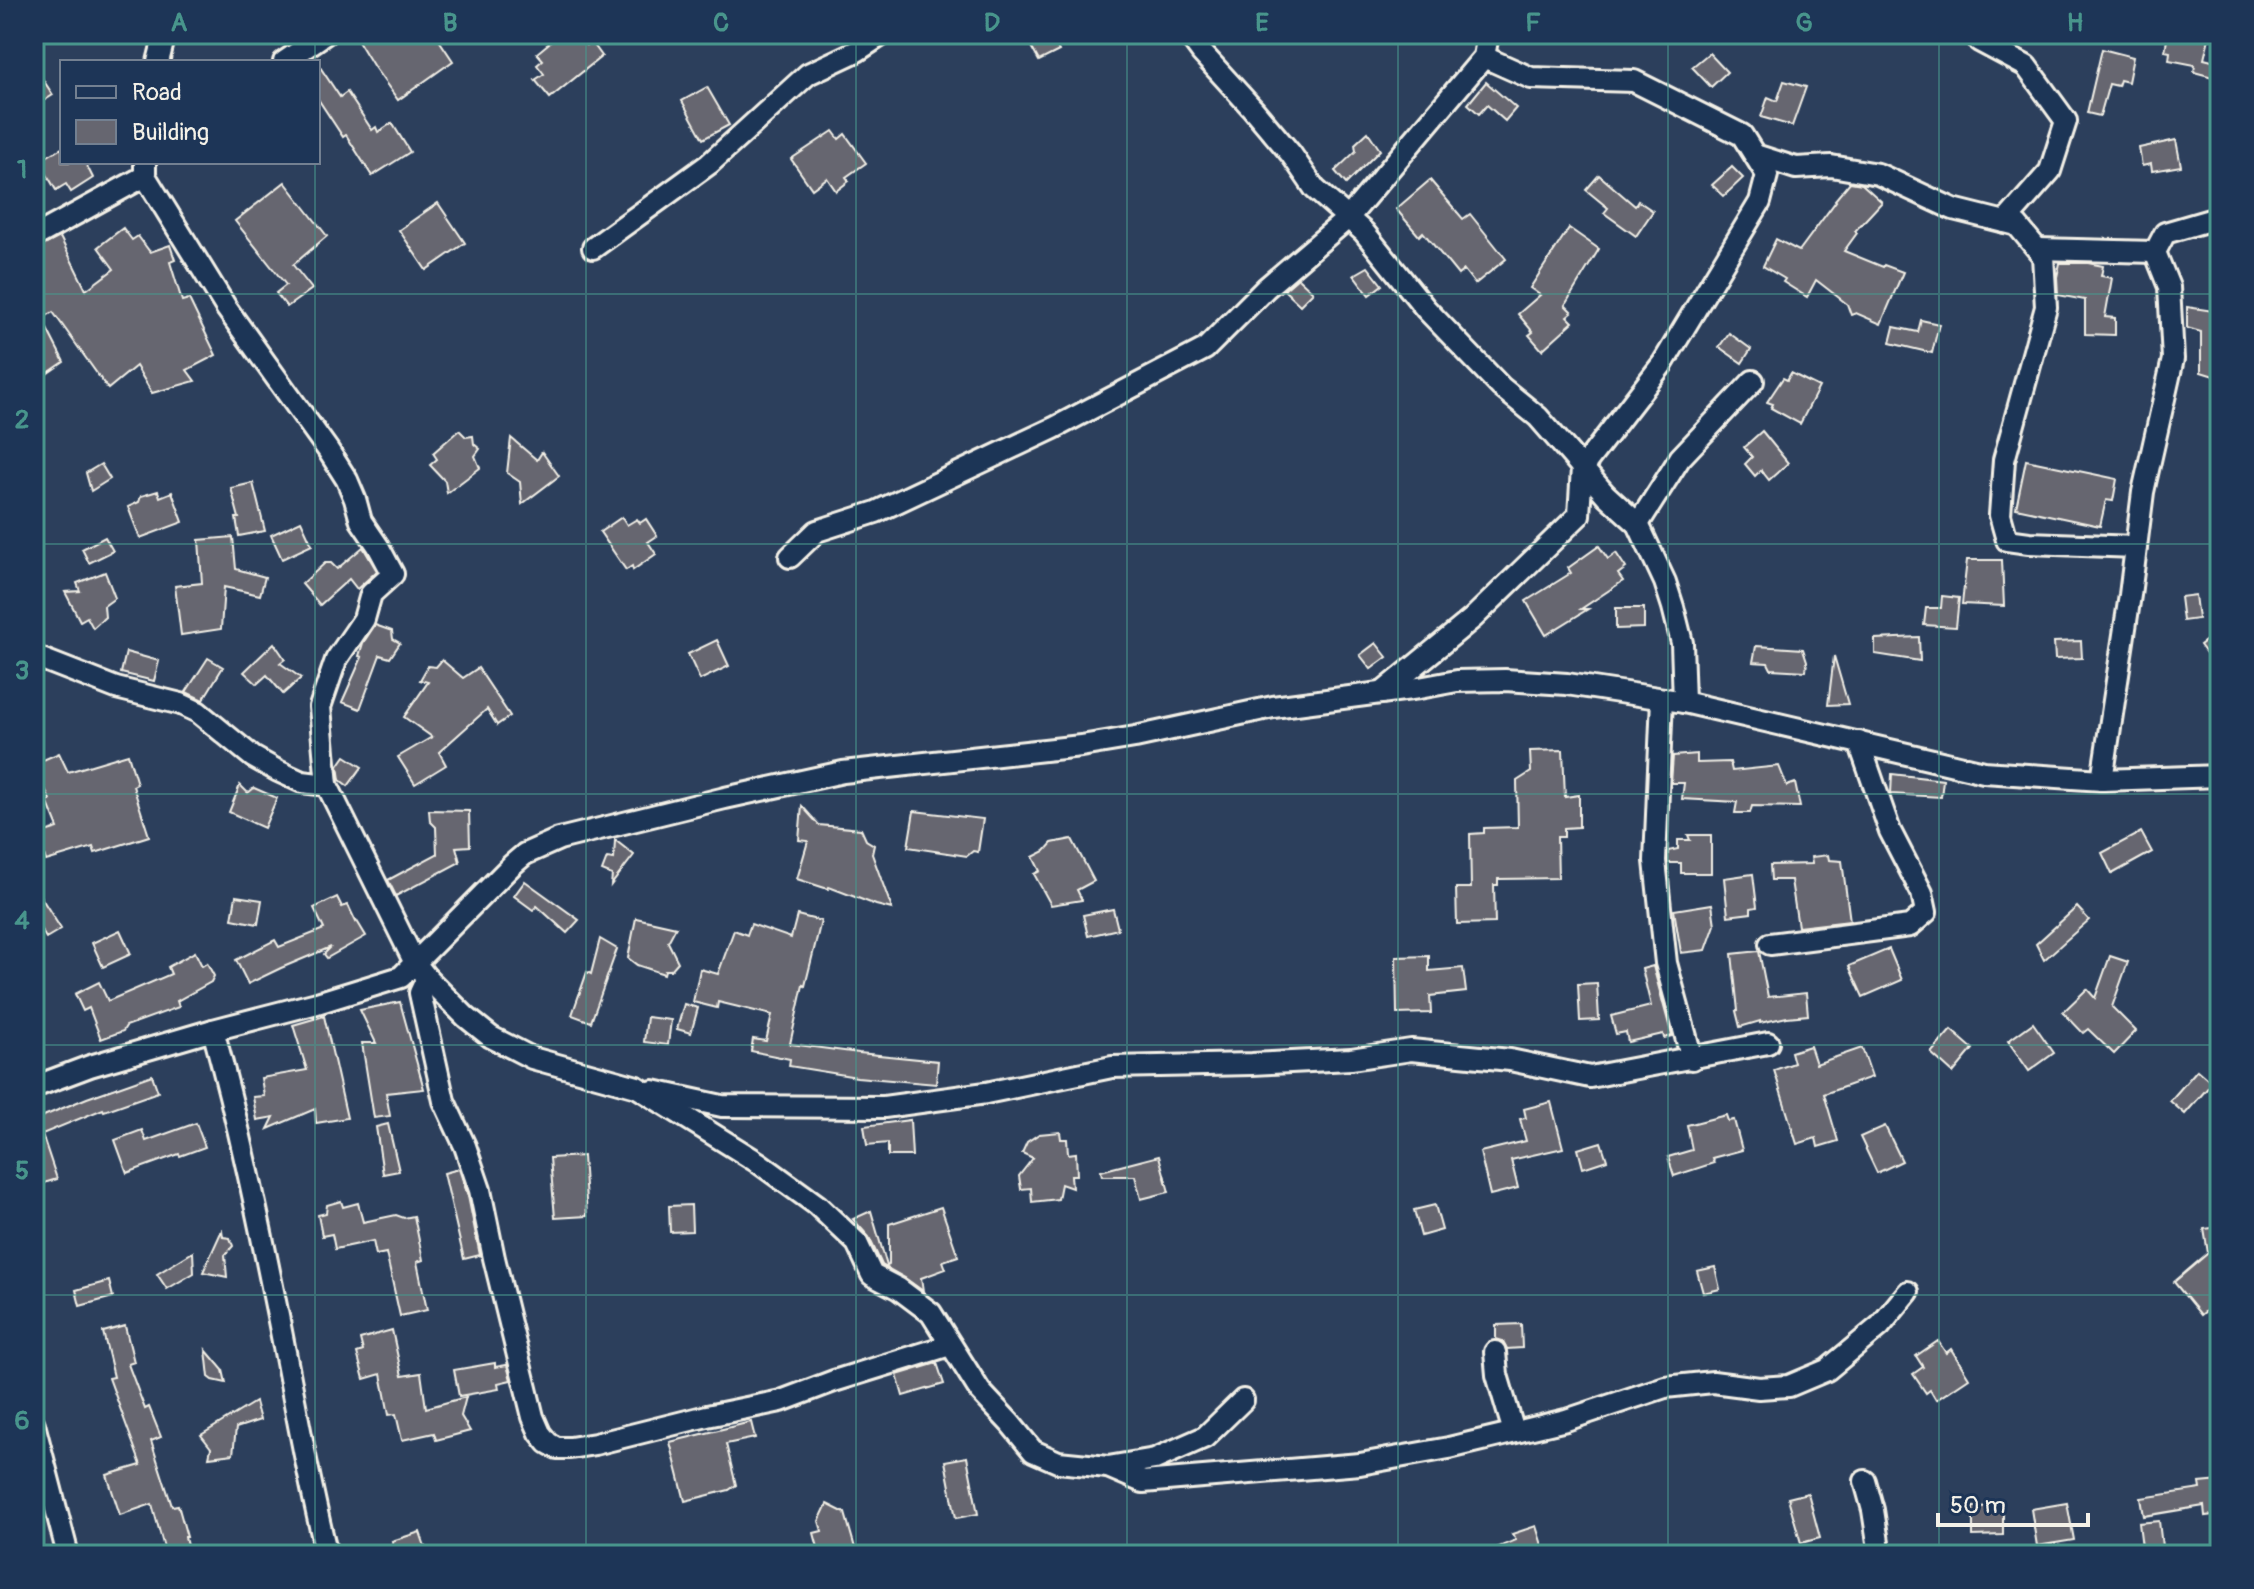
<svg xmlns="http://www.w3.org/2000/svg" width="2254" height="1589" font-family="Pangolin,sans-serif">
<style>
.building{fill:#666670;stroke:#f4f1e8;stroke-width:2}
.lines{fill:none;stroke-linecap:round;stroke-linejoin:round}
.minor-casing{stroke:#f4f1e8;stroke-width:26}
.minor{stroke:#1d3557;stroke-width:20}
.grid{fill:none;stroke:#48958c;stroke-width:2;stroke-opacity:0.55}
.neatline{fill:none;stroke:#48958c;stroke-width:3}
.grid-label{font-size:26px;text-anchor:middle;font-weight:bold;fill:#48958c}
</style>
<rect width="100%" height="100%" fill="#2c3f5c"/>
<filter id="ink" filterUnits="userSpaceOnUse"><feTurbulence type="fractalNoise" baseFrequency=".0125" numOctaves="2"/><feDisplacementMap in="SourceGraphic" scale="16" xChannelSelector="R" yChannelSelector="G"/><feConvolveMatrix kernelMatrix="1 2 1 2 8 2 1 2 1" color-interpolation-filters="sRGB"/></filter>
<g filter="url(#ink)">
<g class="building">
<path d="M354,34H435L453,61L398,100L374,67Z"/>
<path d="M560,34H567L572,41L579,36L586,45L591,41L602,56L550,98L535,80L544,74L537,65L543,60L537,53Z"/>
<path d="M1024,34H1050L1059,51L1039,61Z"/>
<path d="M2168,34H2210L2204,59L2220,63V79L2194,72L2195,65L2169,60L2170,52L2165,51Z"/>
<path d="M2102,49L2133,57L2128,82L2120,80L2118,86L2109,84L2100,116L2087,113Z"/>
<path d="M1709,53L1727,72L1711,87L1692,67Z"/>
<path d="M318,64L340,97L347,92L372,130L376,127L378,132L392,123L410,152L372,176L346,135L343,137L318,99Z"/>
<path d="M34,66L53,95L34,107Z"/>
<path d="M1784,81L1806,87L1792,126L1761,117L1768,97L1777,101Z"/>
<path d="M1486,82L1516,108L1505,121L1487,105L1479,114L1468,104Z"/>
<path d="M707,87L729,125L703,139L682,101Z"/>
<path d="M833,131L839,139L845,134L866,163L846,177L849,181L836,191L827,178L812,189L791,159Z"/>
<path d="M1368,132L1380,150L1346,184L1335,171L1356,151L1355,144Z"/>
<path d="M2176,140L2181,166L2152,171L2151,164L2142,166L2139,148Z"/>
<path d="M62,148V162H85L93,178L71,192L66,184L56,190L39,161Z"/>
<path d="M1732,167L1743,178L1724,196L1712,185Z"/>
<path d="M1599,175L1635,206L1638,201L1653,211L1636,236L1604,213L1608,208L1586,190Z"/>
<path d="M1430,180L1463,219L1470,214L1506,259L1475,284L1464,270L1458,275L1423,232L1419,236L1396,209Z"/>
<path d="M285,182L327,236L293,265L312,289L287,307L276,293L286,285L235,221Z"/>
<path d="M1850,182L1862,184L1882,202L1855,231L1857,233L1844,251L1883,267L1884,265L1903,272L1881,324L1856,313L1851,315L1847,304L1816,280L1807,297L1783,282L1785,279L1763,266L1776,239L1799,251L1836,201L1835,200Z"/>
<path d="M438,203L465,243L426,270L399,230Z"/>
<path d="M123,228L132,240L138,236L150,252L170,245L175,260L170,262L182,301L189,299L216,355L187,370L195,381L152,393L136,366L108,389L53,312L42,319L64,362L45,375L34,359V250L60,237L86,290L114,269L98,247Z"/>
<path d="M1569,228L1599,249L1565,305L1572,312L1567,316L1573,322L1542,350L1529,335L1533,332L1518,314L1540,295L1530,288Z"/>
<path d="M2060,263H2088L2103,266L2101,276L2112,278L2105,317L2115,318V335L2085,334V300L2058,295L2057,277Z"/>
<path d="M1368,267L1382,285L1369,295L1354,275Z"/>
<path d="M1298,278L1313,292L1300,305L1284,290Z"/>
<path d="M2187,307L2220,312V378L2201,372V332L2187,328Z"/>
<path d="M1921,320L1939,324L1932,353L1890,343L1894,327L1918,332Z"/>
<path d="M1729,333L1751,349L1742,363L1719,347Z"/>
<path d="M1791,373L1819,387L1800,424L1771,408L1773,404L1767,402L1783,378L1787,380Z"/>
<path d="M459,430L466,437L473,436L474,444L480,449L475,456L480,468L447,493L445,481L430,465L437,459L433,453Z"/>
<path d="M1762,431L1788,463L1769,480L1761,470L1755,476L1745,464L1752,457L1744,447Z"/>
<path d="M511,438L537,460L542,452L559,476L522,504L520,482L507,473Z"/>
<path d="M2026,460L2117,479L2113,501L2106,500L2100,526L2016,508Z"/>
<path d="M101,464L110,479L91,491L86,473Z"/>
<path d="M253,483L265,531L239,536L236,518H239L231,488Z"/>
<path d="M158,491L160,497L172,492L183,522L140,538L128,507L139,502L141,496Z"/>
<path d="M622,517L627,525L637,519L640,523L646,519L657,536L648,542L656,554L633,570L632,566L626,570L600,532Z"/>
<path d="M301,521L312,545L282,559L271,535Z"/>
<path d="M105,537L113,551L89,563L82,549Z"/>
<path d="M233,537L236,569L265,577L260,595L224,587L221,629L181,635L175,586L202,583L199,540Z"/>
<path d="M1599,546L1608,559L1616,553L1626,568L1618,574L1623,581L1581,609H1588L1546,635L1526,601L1571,573L1568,568Z"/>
<path d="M363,547L377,571L357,589L349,579L320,605L302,584L325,563H331L337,569Z"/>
<path d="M1967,560H2002L2004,606L1962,604Z"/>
<path d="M105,572L115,598L104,606L105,617L93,628L87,617L80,621L65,592L80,591L77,583Z"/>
<path d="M2195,595L2198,619L2183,621L2180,597Z"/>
<path d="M1942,596L1959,598L1956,627L1924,625L1926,608H1941Z"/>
<path d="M1616,608H1644V628L1616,629Z"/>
<path d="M375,625L392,631L393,639L400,643L390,658L380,655L360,709L342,702L362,657L359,656L363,643Z"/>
<path d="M2220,630V672L2200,645Z"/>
<path d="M1919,637L1920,661L1875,654V639Z"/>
<path d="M717,640L729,666L700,680L688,654Z"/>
<path d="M2081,641L2082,658L2055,659L2054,642Z"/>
<path d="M274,643L285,659L280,663L301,678L283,694L267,675L257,684L244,672Z"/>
<path d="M1376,643L1387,657L1371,669L1360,655Z"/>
<path d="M1756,646L1803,649L1807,661L1806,671L1771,669L1768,663L1753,662Z"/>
<path d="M126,652L159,661L154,681L121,673Z"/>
<path d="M1834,656L1848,704L1828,705Z"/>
<path d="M208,658L223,667L203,700L186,692Z"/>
<path d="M442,660L463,678L478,668L510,716L497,725L487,709L439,752L446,765L415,784L398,757L432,737L404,717L428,682L420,680L428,666L436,667Z"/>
<path d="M1563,750L1565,797L1579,795V827L1564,828V837H1557L1558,878L1498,879V885H1494L1495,923L1457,924L1456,888H1471L1470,834L1484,833V828L1518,827L1517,781L1531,772L1530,751Z"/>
<path d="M59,753L68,772L128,754L137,784L133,786L149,836L95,853L93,847L46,861L38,834L58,828L47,801L50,800L34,764Z"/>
<path d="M1697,754V763L1730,762L1732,771L1779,766L1787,786L1795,783L1800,807L1752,806L1750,813H1735L1737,802L1682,799L1684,783H1671L1673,756Z"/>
<path d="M345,756L362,767L348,786L340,780L338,766Z"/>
<path d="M1892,774L1943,780L1941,797L1891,794Z"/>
<path d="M240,785L248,793L254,788L277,798L264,828L229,812Z"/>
<path d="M802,806L819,825L861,829L866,840L874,845L872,854L892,909L876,905L829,887L828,889L797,879L808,841L799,840Z"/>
<path d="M429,810L469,811L470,846L456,847L460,862L396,896L388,880L437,854L436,827L430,821Z"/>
<path d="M914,811L983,819L978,852L973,851L967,856L908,847Z"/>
<path d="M2141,832L2152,852L2112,874L2102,853Z"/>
<path d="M1688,835H1711V873H1681V863H1668V851L1678,849V840H1690Z"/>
<path d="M1072,839L1094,881L1077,890L1082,900L1051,905L1034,874L1040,871L1033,857L1045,851L1052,843Z"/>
<path d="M615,840L634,855L611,885L612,875L602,871L607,858L614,859Z"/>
<path d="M1828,855L1829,860L1842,861L1850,921L1798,927L1791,880H1771L1770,865L1812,864L1811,857Z"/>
<path d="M1753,874L1757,907L1751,908V913L1728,916L1724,878Z"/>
<path d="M525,881L579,920L567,933L537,906L533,910L514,896Z"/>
<path d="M34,886L61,929L46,938L34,918Z"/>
<path d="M236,896L262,900L258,924L232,919Z"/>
<path d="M337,897L342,907L348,905L356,922L357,921L366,936L327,958L324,954L331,947L281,968L248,984L236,960L275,940L279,947L324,929L314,908Z"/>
<path d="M1712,904L1715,925L1706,950L1681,953L1674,910Z"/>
<path d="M2077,907L2089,920L2044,960L2036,944Z"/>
<path d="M1113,909L1118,929L1088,936L1083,915Z"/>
<path d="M797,915L821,921L805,986L803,985L790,1044L859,1053L938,1061L936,1084L857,1077L789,1066L790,1059L751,1051L753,1039L766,1041L772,1015L718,1002L717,1008L693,1002L700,969L718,974L734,930L747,935L751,924L791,938Z"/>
<path d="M636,918L676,927L668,942L678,962L671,970H665L664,974L637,965L628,958Z"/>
<path d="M120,930L131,954L103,967L92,943Z"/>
<path d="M600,939L617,949L591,1022L572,1015L587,972L591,974Z"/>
<path d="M1889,949L1902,980L1863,997L1849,966Z"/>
<path d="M1759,951L1768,997L1806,993L1808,1015L1787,1017L1760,1023V1021L1740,1027L1736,1011H1738L1732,954Z"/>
<path d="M195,952L202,966L207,963L214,976L211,982L177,1001L179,1007L126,1026L123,1031L101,1039L89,1008L83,1011L75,994L99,982L108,1001L171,974L168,967Z"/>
<path d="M1429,956V971L1463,968L1466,992L1430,996L1431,1013L1397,1014L1396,957Z"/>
<path d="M2110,956L2128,962L2112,1007L2136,1031L2114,1054L2088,1029L2083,1033L2063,1012L2087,989L2095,998Z"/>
<path d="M1653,966L1672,1036L1664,1038L1663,1034L1628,1042L1626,1032L1616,1034L1611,1016L1651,1006L1642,969Z"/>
<path d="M1597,983L1599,1020L1580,1021L1578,984Z"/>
<path d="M400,1002L424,1089L386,1093L390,1116L374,1118L362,1043H376L360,1010Z"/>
<path d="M684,1004L698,1008L691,1033L677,1029Z"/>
<path d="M324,1016L347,1118L316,1123L315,1109L268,1129L274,1117L257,1120L253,1097L264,1096L261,1078L307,1070L293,1025Z"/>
<path d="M647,1017L671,1020L668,1045L644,1042Z"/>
<path d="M2033,1023L2054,1053L2029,1071L2008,1041Z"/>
<path d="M1951,1030L1973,1049L1953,1073L1931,1053Z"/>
<path d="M1810,1046L1816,1064L1862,1048L1872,1077L1824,1094L1838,1141L1818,1147L1816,1138L1797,1144L1774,1070L1794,1063L1791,1052Z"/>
<path d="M2197,1070L2212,1083L2185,1114L2170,1101Z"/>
<path d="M152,1075L158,1092L104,1111L103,1109L42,1134L57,1179L34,1186V1120L87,1098Z"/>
<path d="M1551,1102L1563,1148L1511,1160L1518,1188L1490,1195L1480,1152L1526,1141L1520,1119L1526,1118L1524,1109Z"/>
<path d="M1726,1115L1728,1121L1734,1120L1742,1150L1712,1158L1714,1163L1674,1176L1668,1157L1692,1150L1687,1125Z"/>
<path d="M910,1120L912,1156H888V1143L867,1145L864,1126Z"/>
<path d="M196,1123L205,1147L180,1156L179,1154L127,1173L115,1140L142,1130L146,1141Z"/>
<path d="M388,1124L399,1171L383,1174L376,1127Z"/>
<path d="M1885,1126L1902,1161L1877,1173L1860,1137Z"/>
<path d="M1060,1132L1061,1139H1067L1068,1154L1076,1153L1077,1175H1071L1072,1188L1061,1184L1058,1199L1032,1202L1031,1188L1021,1189L1019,1176L1033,1158L1022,1153L1027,1142L1039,1134Z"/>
<path d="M1601,1142L1607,1160L1583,1168L1578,1149Z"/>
<path d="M583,1156L587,1216L555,1218L550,1158Z"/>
<path d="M1159,1156L1169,1192L1141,1199L1135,1176H1102L1101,1171Z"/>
<path d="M459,1169L468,1196L480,1255L464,1259L444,1173Z"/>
<path d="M341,1201L343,1207L358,1203L363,1222L396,1215L404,1218L414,1216L423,1260L417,1262L427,1310L400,1316L386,1253L376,1255L373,1241L335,1249L332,1234L322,1236L318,1215L326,1213L327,1205Z"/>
<path d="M691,1205L692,1231L670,1232L669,1206Z"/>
<path d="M1435,1205L1442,1230L1421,1236L1414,1210Z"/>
<path d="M941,1207L958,1256L943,1261L946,1269L921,1278L923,1291L905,1278L882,1265L869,1237L853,1219L871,1211L887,1266L889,1265V1224Z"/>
<path d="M2220,1227V1299L2201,1315L2174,1282L2208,1253L2204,1229Z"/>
<path d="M222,1230L223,1237L230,1238L233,1246L225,1255L227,1277L203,1272Z"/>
<path d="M193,1252L194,1273L167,1289L157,1274Z"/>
<path d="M1715,1267L1720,1289L1703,1293L1697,1271Z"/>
<path d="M109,1281L113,1297L80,1306L76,1290Z"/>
<path d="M1521,1324L1522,1348L1507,1349L1503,1341L1496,1339V1325Z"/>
<path d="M125,1326L134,1362L128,1364L145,1409L149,1407L161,1437L151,1441L172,1506L178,1505L187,1537H185L189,1555H166L152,1504L120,1515L107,1475L141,1465L109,1378L114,1377L103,1332Z"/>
<path d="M392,1330L402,1376L421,1373L426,1408L466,1397L461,1416L470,1431L436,1440L434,1433L402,1440L396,1414L389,1415L381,1374L364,1379L357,1353L363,1351L360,1339Z"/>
<path d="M1938,1341L1946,1353L1951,1349L1969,1378L1936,1400L1930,1390L1926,1393L1913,1374L1923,1367L1916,1356Z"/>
<path d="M206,1350L223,1370L226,1383L213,1380L209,1377Z"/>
<path d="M495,1363V1367L507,1365L511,1380L498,1383L499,1389L459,1396L454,1370Z"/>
<path d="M937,1363L944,1384L903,1396L897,1375Z"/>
<path d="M255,1402L260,1420L236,1428L233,1454L209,1457L211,1448L201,1435Z"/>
<path d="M751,1422L755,1438L726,1444L736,1485L729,1490L685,1501L670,1442Z"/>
<path d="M967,1457L978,1514L956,1518L945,1461Z"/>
<path d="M2220,1481V1514L2205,1516L2204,1506L2144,1516L2141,1498L2201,1489L2200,1483Z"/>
<path d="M1808,1493L1820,1538L1801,1543L1788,1498Z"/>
<path d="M2067,1503L2074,1540L2037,1546L2031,1509Z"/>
<path d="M827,1504L845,1513L857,1555H820L814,1533L822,1531L819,1521Z"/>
<path d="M2003,1506V1535L1973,1536V1507Z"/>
<path d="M2159,1521L2163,1555H2143L2139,1523Z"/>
<path d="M1536,1526L1542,1545L1539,1546L1541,1555H1480L1516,1540L1512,1534Z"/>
<path d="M420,1532L428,1555H396L392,1541Z"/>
</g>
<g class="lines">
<g class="minor-casing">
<g id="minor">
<path d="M1188,34L1202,53L1253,109L1291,154L1315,189L1364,232L1426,309L1501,387L1538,417L1606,495L1638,524L1665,582L1673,607L1682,643L1684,702"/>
<path d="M1976,34L1979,41L2026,66L2066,121L2050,171L2005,222"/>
<path d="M158,62L165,34"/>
<path d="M284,62L325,34"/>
<path d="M1755,155L1796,168L1831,166L1878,174L1953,209L2017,225L2043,256L2046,307L2004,460L2000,515L2007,540L2029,543L2136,547"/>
<path d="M145,162V176L227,309L328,450L347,480L355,499L361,521L378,546L393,574L371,594L364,619L336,660L320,707L327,785L415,963L427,978L466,1017L491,1037L532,1058L637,1087L759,1163L817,1205L857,1243L872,1275L899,1289L931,1313L980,1391L1010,1423L1033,1451L1058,1462L1108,1467L1155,1459L1205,1437L1243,1400"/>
<path d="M34,237L145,176"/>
<path d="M593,248L709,164L808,74L857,51L883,34"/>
<path d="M2038,249L2155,252"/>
<path d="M1638,524L1680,458L1753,381"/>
<path d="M790,557L817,531L876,512L1054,428L1205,349L1266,288L1348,218L1484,57L1488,34"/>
<path d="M34,656L116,688L181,704L198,712L253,757L278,771L302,782L327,785"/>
<path d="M1382,693L1473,618L1579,515L1582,468L1663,363L1760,202L1767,175L1742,135L1634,81L1531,78L1484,57"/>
<path d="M1662,699L1655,861L1666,963L1692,1059"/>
<path d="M2102,780L2130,595L2143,492L2173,359L2169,287L2155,252L2165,233L2220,217"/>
<path d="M1770,944L1910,926L1926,912L1922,893L1890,831L1859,742"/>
<path d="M427,978L420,993L444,1101L465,1146L480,1190L494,1258L533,1417L540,1433L548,1443L557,1448H570L595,1444L707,1416L781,1401L834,1381L950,1345"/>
<path d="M213,1030C239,1124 259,1221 278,1316C294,1396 307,1476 327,1555"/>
<path d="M34,1087L90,1066L213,1030L317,1003L401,977L512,865L525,854L559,839L725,798L843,772L1081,746L1135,737L1273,707L1419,688L1457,681L1505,680L1567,684L1684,702L1984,772L2102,780L2220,776"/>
<path d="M653,1091L722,1106L884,1107L986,1093L1112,1067L1252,1064L1351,1059L1411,1050L1510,1060L1590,1077L1768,1043"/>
<path d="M1495,1352L1497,1375L1514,1432"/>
<path d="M34,1424L68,1555"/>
<path d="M1108,1467L1143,1482L1360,1464L1449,1448L1566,1420L1665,1387L1713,1382L1759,1388L1789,1386L1827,1370L1880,1326L1908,1292"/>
<path d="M1865,1481L1873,1510L1880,1555"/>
</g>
</g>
<use href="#minor" class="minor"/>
</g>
</g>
<path class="grid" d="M315,34V62M586,34V1555M856,34V1555M1127,34V1555M1398,34V1555M1668,34V1555M1939,34V1555M315,162V1555M34,294H2220M34,544H2220M34,794H2220M34,1045H2220M34,1295H2220"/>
<rect width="2254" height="1589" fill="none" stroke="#1d3557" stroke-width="88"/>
<rect x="60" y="60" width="260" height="104" fill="#1d3557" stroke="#738091" stroke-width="2"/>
<rect x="76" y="86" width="40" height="12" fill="#1d3557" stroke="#738091" stroke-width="2"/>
<text x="132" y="100" font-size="24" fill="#f4f1e8">Road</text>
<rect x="76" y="120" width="40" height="24" fill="#666670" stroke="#738091" stroke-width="2"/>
<text x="132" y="140" font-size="24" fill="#f4f1e8">Building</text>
<path d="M1938 1513v12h150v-12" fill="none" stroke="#f4f1e8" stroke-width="4"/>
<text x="1950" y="1513" font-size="24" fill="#f4f1e8" stroke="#1d3557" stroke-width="6" paint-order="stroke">50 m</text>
<rect x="44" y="44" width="2166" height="1501" class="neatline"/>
<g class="grid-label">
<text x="179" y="31">A</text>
<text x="450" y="31">B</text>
<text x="721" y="31">C</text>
<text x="992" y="31">D</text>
<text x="1262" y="31">E</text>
<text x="1533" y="31">F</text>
<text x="1804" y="31">G</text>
<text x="2075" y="31">H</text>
<text x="22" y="178">1</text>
<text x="22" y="428">2</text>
<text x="22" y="679">3</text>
<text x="22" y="929">4</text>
<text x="22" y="1179">5</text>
<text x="22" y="1429">6</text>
</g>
</svg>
